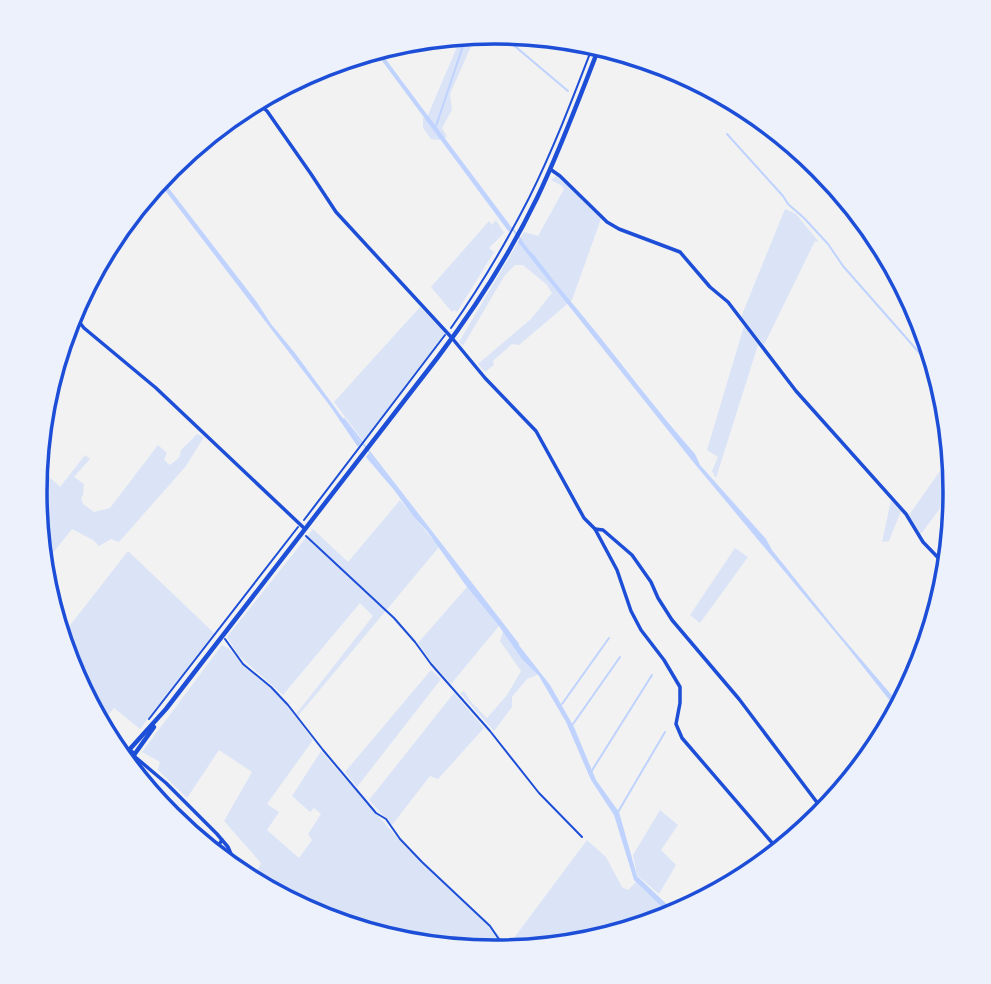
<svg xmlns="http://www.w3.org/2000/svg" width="991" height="984" font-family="'Golos Text',sans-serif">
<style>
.green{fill:#dbe4f7}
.water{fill:#bfd3fe}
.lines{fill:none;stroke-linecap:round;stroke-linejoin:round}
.stream{stroke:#bfd3fe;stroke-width:2}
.path{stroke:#1d4ed8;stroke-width:2}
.minor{stroke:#1d4ed8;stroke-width:3.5}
.tertiary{stroke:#1d4ed8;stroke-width:4.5}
.rim{fill:none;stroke:#1d4ed8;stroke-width:3.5}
</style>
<rect width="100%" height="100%" fill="#f2f2f2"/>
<g class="green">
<path d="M477,33L450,94L452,110L442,128L447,137L439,140L431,139L423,128V118L428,115L462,35Z"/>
<path d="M556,176L559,177L601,219L572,300L519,345L512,344L493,361L494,365L485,372L478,364L531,319L552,293L546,284L523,265H515L505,275L463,346L459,342L524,232L538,236L564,189L562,186L551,180Z"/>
<path d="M785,209L796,214L819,242L815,241L764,345L741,317Z"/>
<path d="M496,220L504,233L489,248L494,252L457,312L454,310L452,312L431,287L489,221L492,225Z"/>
<path d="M420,307L445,333L363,441L334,402Z"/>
<path d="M744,326L758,345L716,478L712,471L718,457L707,450Z"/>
<path d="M197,434L204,437L186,466L119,542L111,539L99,546L93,540L72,529L48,559L44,581L35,492L38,466L60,487L85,455L90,459L74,477L84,484L83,495L81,498L83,504L94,512L110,508L158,445L167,453L164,460L170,465L179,458L181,450Z"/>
<path d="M952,454L956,487L921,534L909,515Z"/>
<path d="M400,500L439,547L298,716L296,714L373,616L360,603L283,695L238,655L227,637L313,529L348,562Z"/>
<path d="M891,500L901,511L889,541L882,542Z"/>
<path d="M735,548L748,557L700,623L690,615Z"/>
<path d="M128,551L214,633L140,729L114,708L100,725L70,668L61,637Z"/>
<path d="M467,587L499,626L451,684L432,663L418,643Z"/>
<path d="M503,631L512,639L537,675L527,679L512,697V707L494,731L460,693L464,691L471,702L487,718L507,695L521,671L500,641Z"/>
<path d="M222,645L229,649L258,678L270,687L288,706L313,740L267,804L279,812L267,830L299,858L312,840L308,834L321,814L314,808L310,812L292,796L321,751L410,852L412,850L435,876L487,922L508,946L587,840L606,857L622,887L628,890L636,882L672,917L585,944L495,952L405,944L319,917L280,896L256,873L261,863L224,821L252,772L219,750L187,798L158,770L160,762L142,752Z"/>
<path d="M431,670L441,679L357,787L345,772Z"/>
<path d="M454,693L484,728L438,779L430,776L392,825L369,800Z"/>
<path d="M660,810L678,825L661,850L676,865L659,894L637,875L633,855Z"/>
</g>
<g class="water">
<path d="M378,49L512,228L509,232L374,50Z"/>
<path d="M161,178L256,301L271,324L295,353L361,443L358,447L330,406L158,181Z"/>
<path d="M520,238C540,265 561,289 582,315C620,361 655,409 695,454L700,465L766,539L772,550L836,630L895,699L901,706L898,711L845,644L694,463L518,242Z"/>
<path d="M369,453L550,685L574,727L596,780L619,812L637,876L677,914L672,917L634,880L614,815L591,780L566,722L539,676L522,659L499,626L467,587L427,531L414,517L394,490L366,457Z"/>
</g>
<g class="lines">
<g class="stream">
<path d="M498,32L568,91"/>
<path d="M436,126L467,34"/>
<path d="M727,134L783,196L788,204L804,218L828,244L843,266L938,374"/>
<path d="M512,228L521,240"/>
<path d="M531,253L549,276"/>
<path d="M344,419L518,644"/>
<path d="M562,704L609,638"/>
<path d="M573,724L620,657"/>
<path d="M591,772L652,675"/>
<path d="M618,812L665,732"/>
</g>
<g class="path">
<path d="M451,328C480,287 506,243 529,198C554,148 574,95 594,43"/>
<path d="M304,520L445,335"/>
<path d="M306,536L394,618L415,642L431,664L490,731L539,793L582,837"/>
<path d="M225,639L243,664L271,687L288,705L323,750L376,813L386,819L400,839L422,862L490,926L507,951"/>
<path d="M149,719L298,527"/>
</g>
<g class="minor">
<path d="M255,101L267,111L311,174L336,212L452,338L485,378L536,431L584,518L595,529L617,570L631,611L641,630L664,660L680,687V703L676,724L682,738L780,852"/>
<path d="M550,169L560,176L607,222L619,229L680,252L710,287L728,302L796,391L906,514L923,542L948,568"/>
<path d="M72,313L84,328L156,388L305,529"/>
<path d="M595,529L603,530L632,555L651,582L658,598L672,620L739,699L825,813"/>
<path d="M108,739L126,751"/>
<path d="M111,745L123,757"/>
<path d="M134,756L166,783L217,834L228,847L234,861L242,871L259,885"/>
<path d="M213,853L222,840"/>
</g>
<g class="tertiary">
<path d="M129,750L166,709L438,357C475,308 510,254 537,198C561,148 580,96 600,45"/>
<path d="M134,755L154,727"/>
<path d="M124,759V753L129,750"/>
<path d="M127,765L134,756L133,753L129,750"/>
</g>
</g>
<path d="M0 0H991V984H0ZM47 492a448 448 0 1 1 896 0a448 448 0 1 1-896 0Z" fill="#edf1fc" fill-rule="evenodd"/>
<path class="rim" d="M47 492a448 448 0 1 1 896 0a448 448 0 1 1-896 0Z"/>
</svg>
